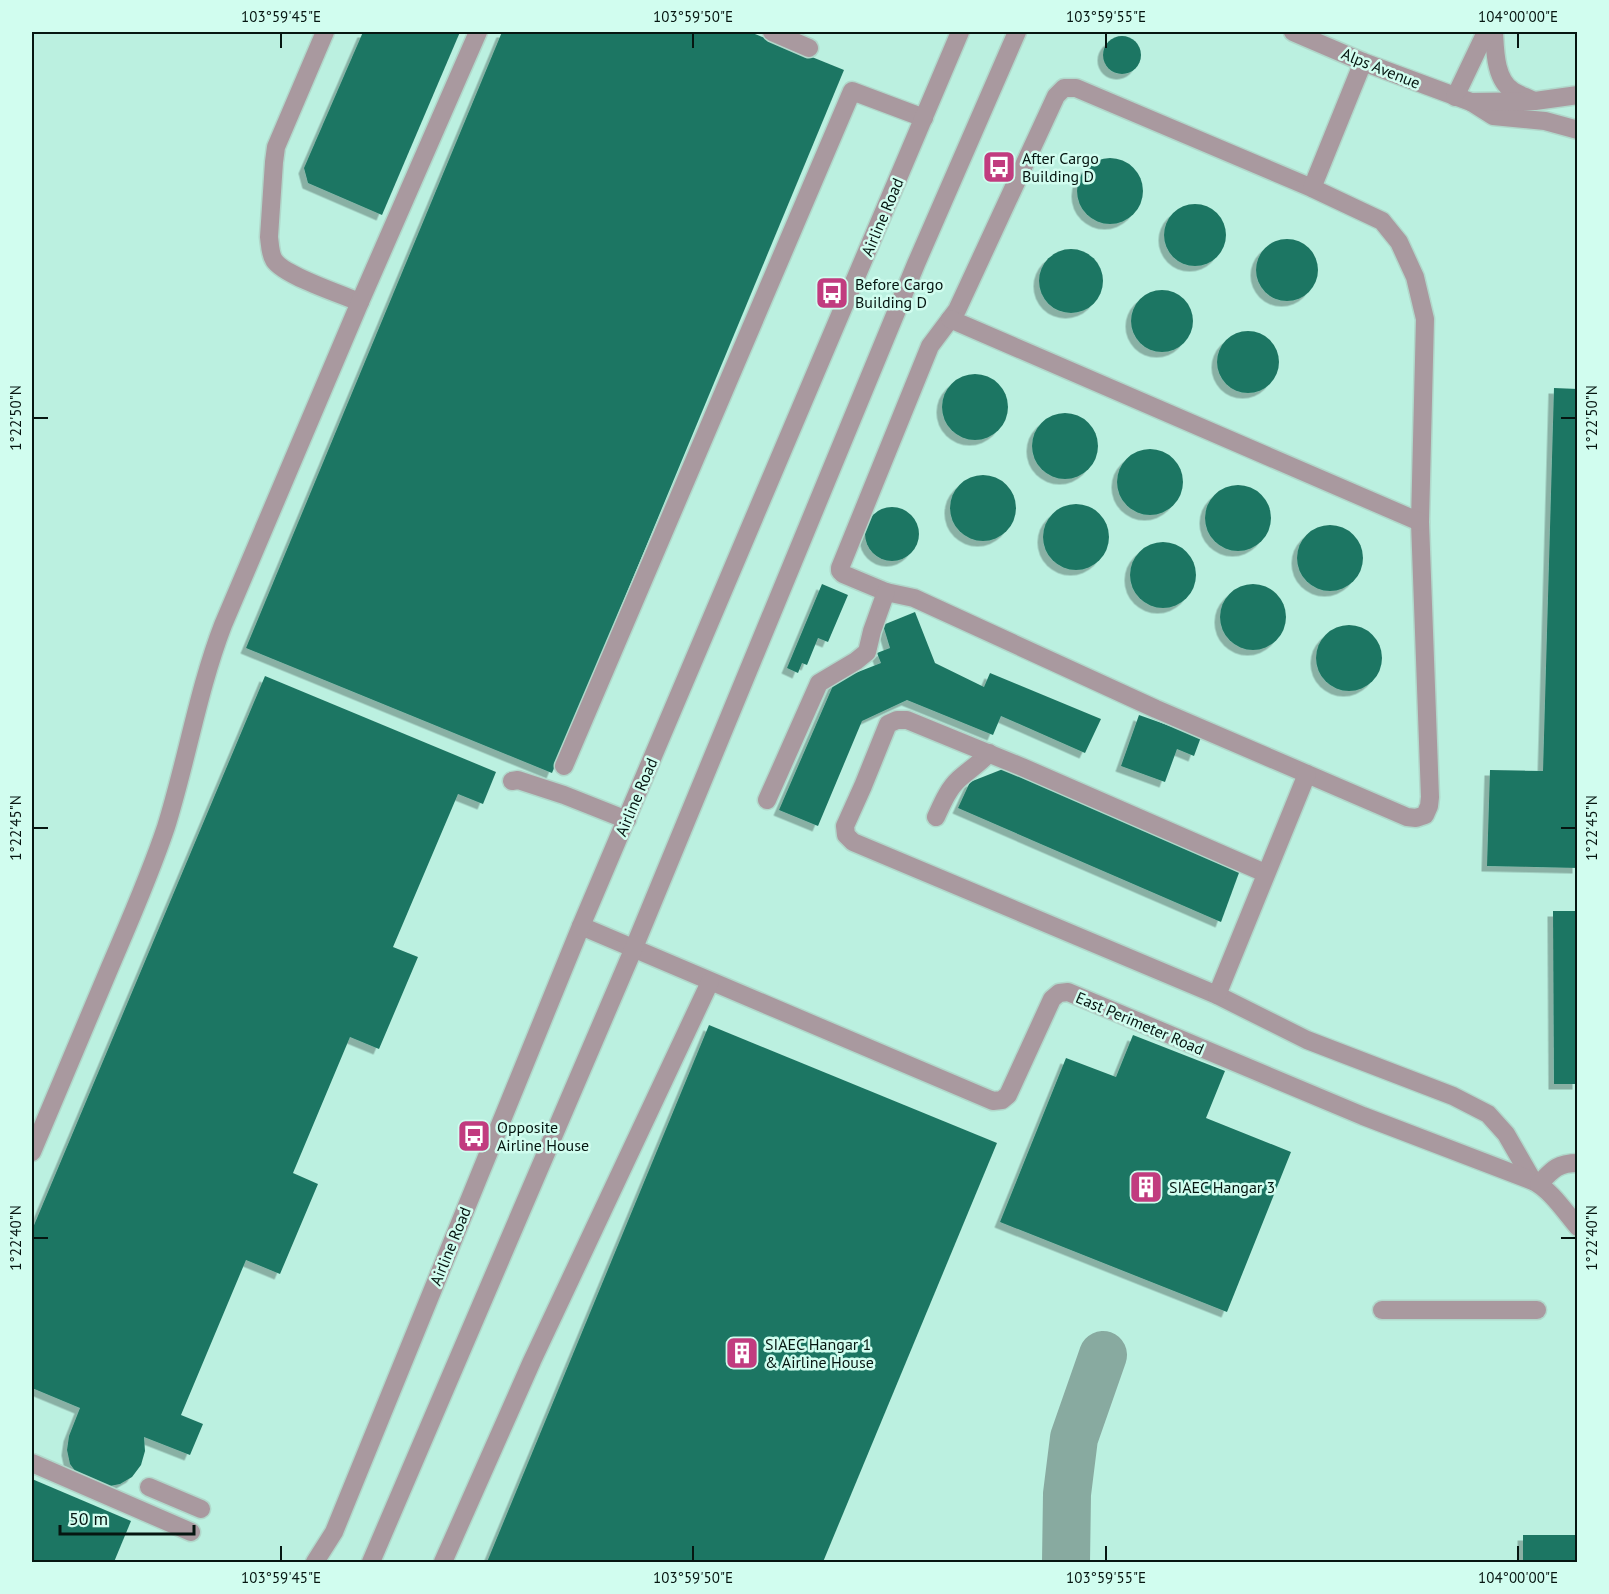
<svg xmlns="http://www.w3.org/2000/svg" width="1609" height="1594" font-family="'PT Sans',sans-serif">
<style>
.built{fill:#bbf0e0}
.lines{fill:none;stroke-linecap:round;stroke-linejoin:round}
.taxiway{stroke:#88aaa0;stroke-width:48}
.building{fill:#1f7663;filter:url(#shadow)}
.minor-casing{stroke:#b1d8cb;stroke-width:21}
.minor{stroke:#a9999f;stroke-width:18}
.ticks{fill:none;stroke:#061611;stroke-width:2}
.labels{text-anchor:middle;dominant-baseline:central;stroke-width:5;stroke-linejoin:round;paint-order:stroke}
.street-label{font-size:16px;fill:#061611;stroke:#d1fdef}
.poi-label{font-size:16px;fill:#061611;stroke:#d1fdef;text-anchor:start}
.neatline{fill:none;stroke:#061611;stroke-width:2}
.ticks-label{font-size:15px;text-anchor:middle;fill:#061611}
</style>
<defs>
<filter id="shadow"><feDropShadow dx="-5.5" dy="5.5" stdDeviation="0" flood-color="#0004"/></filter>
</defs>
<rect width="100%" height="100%" fill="#d1fdef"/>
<rect class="built" x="32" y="32" width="1545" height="1530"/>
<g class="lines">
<path class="taxiway" d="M1066,1562L1067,1494L1074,1438L1103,1355"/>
</g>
<g class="building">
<path d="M363,32H460L382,215L308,183L304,168Z"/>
<path d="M502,32H750L844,70L552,773L246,648Z"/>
<circle cx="1122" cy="55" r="19"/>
<circle cx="1110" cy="191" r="33"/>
<circle cx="1195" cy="235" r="31"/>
<circle cx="1287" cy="270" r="31"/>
<circle cx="1071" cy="281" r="32"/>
<circle cx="1162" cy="321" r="31"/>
<circle cx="1248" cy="362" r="31"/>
<circle cx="975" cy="407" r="33"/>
<path d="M1554,388L1578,389V868L1487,866L1490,770L1543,771Z"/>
<circle cx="1065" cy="446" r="33"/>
<circle cx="1150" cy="482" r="33"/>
<circle cx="983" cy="508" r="33"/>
<circle cx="1238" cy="518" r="33"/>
<circle cx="1076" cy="537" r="33"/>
<circle cx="892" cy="534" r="27"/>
<circle cx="1330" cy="558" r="33"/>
<circle cx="1163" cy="575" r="33"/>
<path d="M822,584L848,595L828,642L818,638L807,665L802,663L798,673L787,668Z"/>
<circle cx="1253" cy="617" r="33"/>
<path d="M915,612L935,663L984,687L990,673L1101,719L1085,753L1001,716L993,735L907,700L862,721L818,826L779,810L835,681L881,663L877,653L890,648L883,625Z"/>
<circle cx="1349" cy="658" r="33"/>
<path d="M265,676L496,772L483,804L458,794L393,947L418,957L379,1049L350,1037L293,1173L318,1184L280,1274L246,1260L181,1415L203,1424L190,1455L144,1437L145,1451L141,1465L132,1477L120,1484L105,1487L79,1476L70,1464L67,1450L69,1436L80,1408L32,1388V1230Z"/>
<path d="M1139,715L1201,737L1194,756L1177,749L1165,782L1121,766Z"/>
<path d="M1003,769L1240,870L1221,922L958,808L970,782Z"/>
<path d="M1553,911H1578V1084H1554Z"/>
<path d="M709,1025L997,1143L823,1562H487Z"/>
<path d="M1133,1035L1225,1071L1206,1118L1291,1152L1227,1312L1000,1222L1066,1058L1116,1077Z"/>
<path d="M32,1479L131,1521L114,1562H32Z"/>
<rect x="1523" y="1535" width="55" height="27"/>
</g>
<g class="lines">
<g class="minor-casing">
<g id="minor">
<path d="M325,32L276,147L274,162L269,237C270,244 270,254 274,260C283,275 342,295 360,302"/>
<path d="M772,32L809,48"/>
<path d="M1293,32L1363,62L1471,102L1493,116L1545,121L1578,130"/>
<path d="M1494,32C1495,50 1495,80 1513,91C1519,95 1526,97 1532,100"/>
<path d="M1064,88H1076L1312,188L1382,221L1399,242L1415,277L1425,319L1420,522L1430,797L1429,806L1425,815L1416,818L1407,817L1156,709L914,598L886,592L843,574L840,571V568L930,346L957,310L1056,96Z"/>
<path d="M1455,97L1486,32"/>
<path d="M1471,102L1535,101L1578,95"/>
<path d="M1312,188L1363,62"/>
<path d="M950,319L1420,522"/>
<path d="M564,766L852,91L924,118"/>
<path d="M512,781L518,780L564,795L627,820"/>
<path d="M767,800L819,683L856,661L867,652L872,631L886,592"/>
<path d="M936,817C942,804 948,789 959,779C969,770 980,763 989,753"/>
<path d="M1265,873L1022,767L907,720H897L888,724L863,786L845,826L846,835L853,842L1217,995L1307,1040L1453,1096L1488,1114L1506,1134L1533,1181"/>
<path d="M581,926L993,1101L1002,1100L1008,1095L1052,999L1059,993L1068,992L1363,1116L1533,1181C1551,1190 1565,1212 1578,1227"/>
<path d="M1217,995L1307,774"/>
<path d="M32,1152C58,1090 84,1028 110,967C130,920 150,875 166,827C187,760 198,690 223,625L360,302L478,32"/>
<path d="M1539,1184C1552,1170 1557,1163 1578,1163"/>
<path d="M1382,1310H1537"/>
<path d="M32,1463L191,1532"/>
<path d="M149,1487L201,1509"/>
<path d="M315,1562L334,1532L581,926L960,32"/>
<path d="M371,1562L633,950L916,264L1017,32"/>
<path d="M443,1562L532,1361L710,982"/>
</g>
</g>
<use href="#minor" class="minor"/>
</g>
<path class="ticks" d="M281,33V48M693,33V48M1106,33V48M1518,33V48M33,418H48M1561,418H1576M33,828H48M1561,828H1576M33,1238H48M1561,1238H1576M281,1546V1561M693,1546V1561M1106,1546V1561M1518,1546V1561"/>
<defs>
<g id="bus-square" transform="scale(1.725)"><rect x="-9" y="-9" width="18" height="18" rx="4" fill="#c13c7f" stroke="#d1fdef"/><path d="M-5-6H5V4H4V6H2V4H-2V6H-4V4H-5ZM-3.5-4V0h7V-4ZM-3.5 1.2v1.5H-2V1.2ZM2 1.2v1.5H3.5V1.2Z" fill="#fff"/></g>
<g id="building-square" transform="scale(1.725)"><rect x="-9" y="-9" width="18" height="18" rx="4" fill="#c13c7f" stroke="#d1fdef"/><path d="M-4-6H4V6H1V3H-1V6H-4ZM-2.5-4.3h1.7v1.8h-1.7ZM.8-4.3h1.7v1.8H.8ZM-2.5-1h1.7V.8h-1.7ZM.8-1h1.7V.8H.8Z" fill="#fff"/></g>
</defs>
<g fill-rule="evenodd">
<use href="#bus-square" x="999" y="167"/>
<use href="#bus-square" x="832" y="293"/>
<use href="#bus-square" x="474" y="1136"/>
<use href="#building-square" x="1146" y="1187"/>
<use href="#building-square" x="742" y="1353"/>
</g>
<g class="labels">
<g class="street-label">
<text transform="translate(1381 68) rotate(22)">Alps Avenue</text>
<text transform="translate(882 217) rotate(-67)">Airline Road</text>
<text transform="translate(636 797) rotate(-67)">Airline Road</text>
<text transform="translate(1140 1023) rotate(23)">East Perimeter Road</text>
<text transform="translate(450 1246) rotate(-68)">Airline Road</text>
</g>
<g class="poi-label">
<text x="1022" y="158">After Cargo<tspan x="1022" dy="18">Building D</tspan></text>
<text x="855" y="284">Before Cargo<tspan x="855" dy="18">Building D</tspan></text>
<text x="497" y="1127">Opposite<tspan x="497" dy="18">Airline House</tspan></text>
<text x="1169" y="1187">SIAEC Hangar 3</text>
<text x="765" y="1344">SIAEC Hangar 1<tspan x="765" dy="18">&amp; Airline House</tspan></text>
</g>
</g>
<rect width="1609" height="1594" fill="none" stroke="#d1fdef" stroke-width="66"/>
<path d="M60 1525v9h134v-9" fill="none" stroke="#061611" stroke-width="3"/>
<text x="69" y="1525" font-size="18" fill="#061611" stroke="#d1fdef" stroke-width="4.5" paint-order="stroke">50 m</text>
<rect x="33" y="33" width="1543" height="1528" class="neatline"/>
<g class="ticks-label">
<text x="281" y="22">103°59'45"E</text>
<text x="693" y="22">103°59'50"E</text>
<text x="1106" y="22">103°59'55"E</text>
<text x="1518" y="22">104°00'00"E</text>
<text transform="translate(16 418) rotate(-90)" y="5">1°22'50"N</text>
<text transform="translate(1592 418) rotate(-90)" y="5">1°22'50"N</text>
<text transform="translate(16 828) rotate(-90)" y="5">1°22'45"N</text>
<text transform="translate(1592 828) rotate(-90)" y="5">1°22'45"N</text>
<text transform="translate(16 1238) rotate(-90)" y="5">1°22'40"N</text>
<text transform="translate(1592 1238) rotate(-90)" y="5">1°22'40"N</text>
<text x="281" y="1583">103°59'45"E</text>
<text x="693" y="1583">103°59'50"E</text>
<text x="1106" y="1583">103°59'55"E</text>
<text x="1518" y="1583">104°00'00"E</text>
</g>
</svg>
